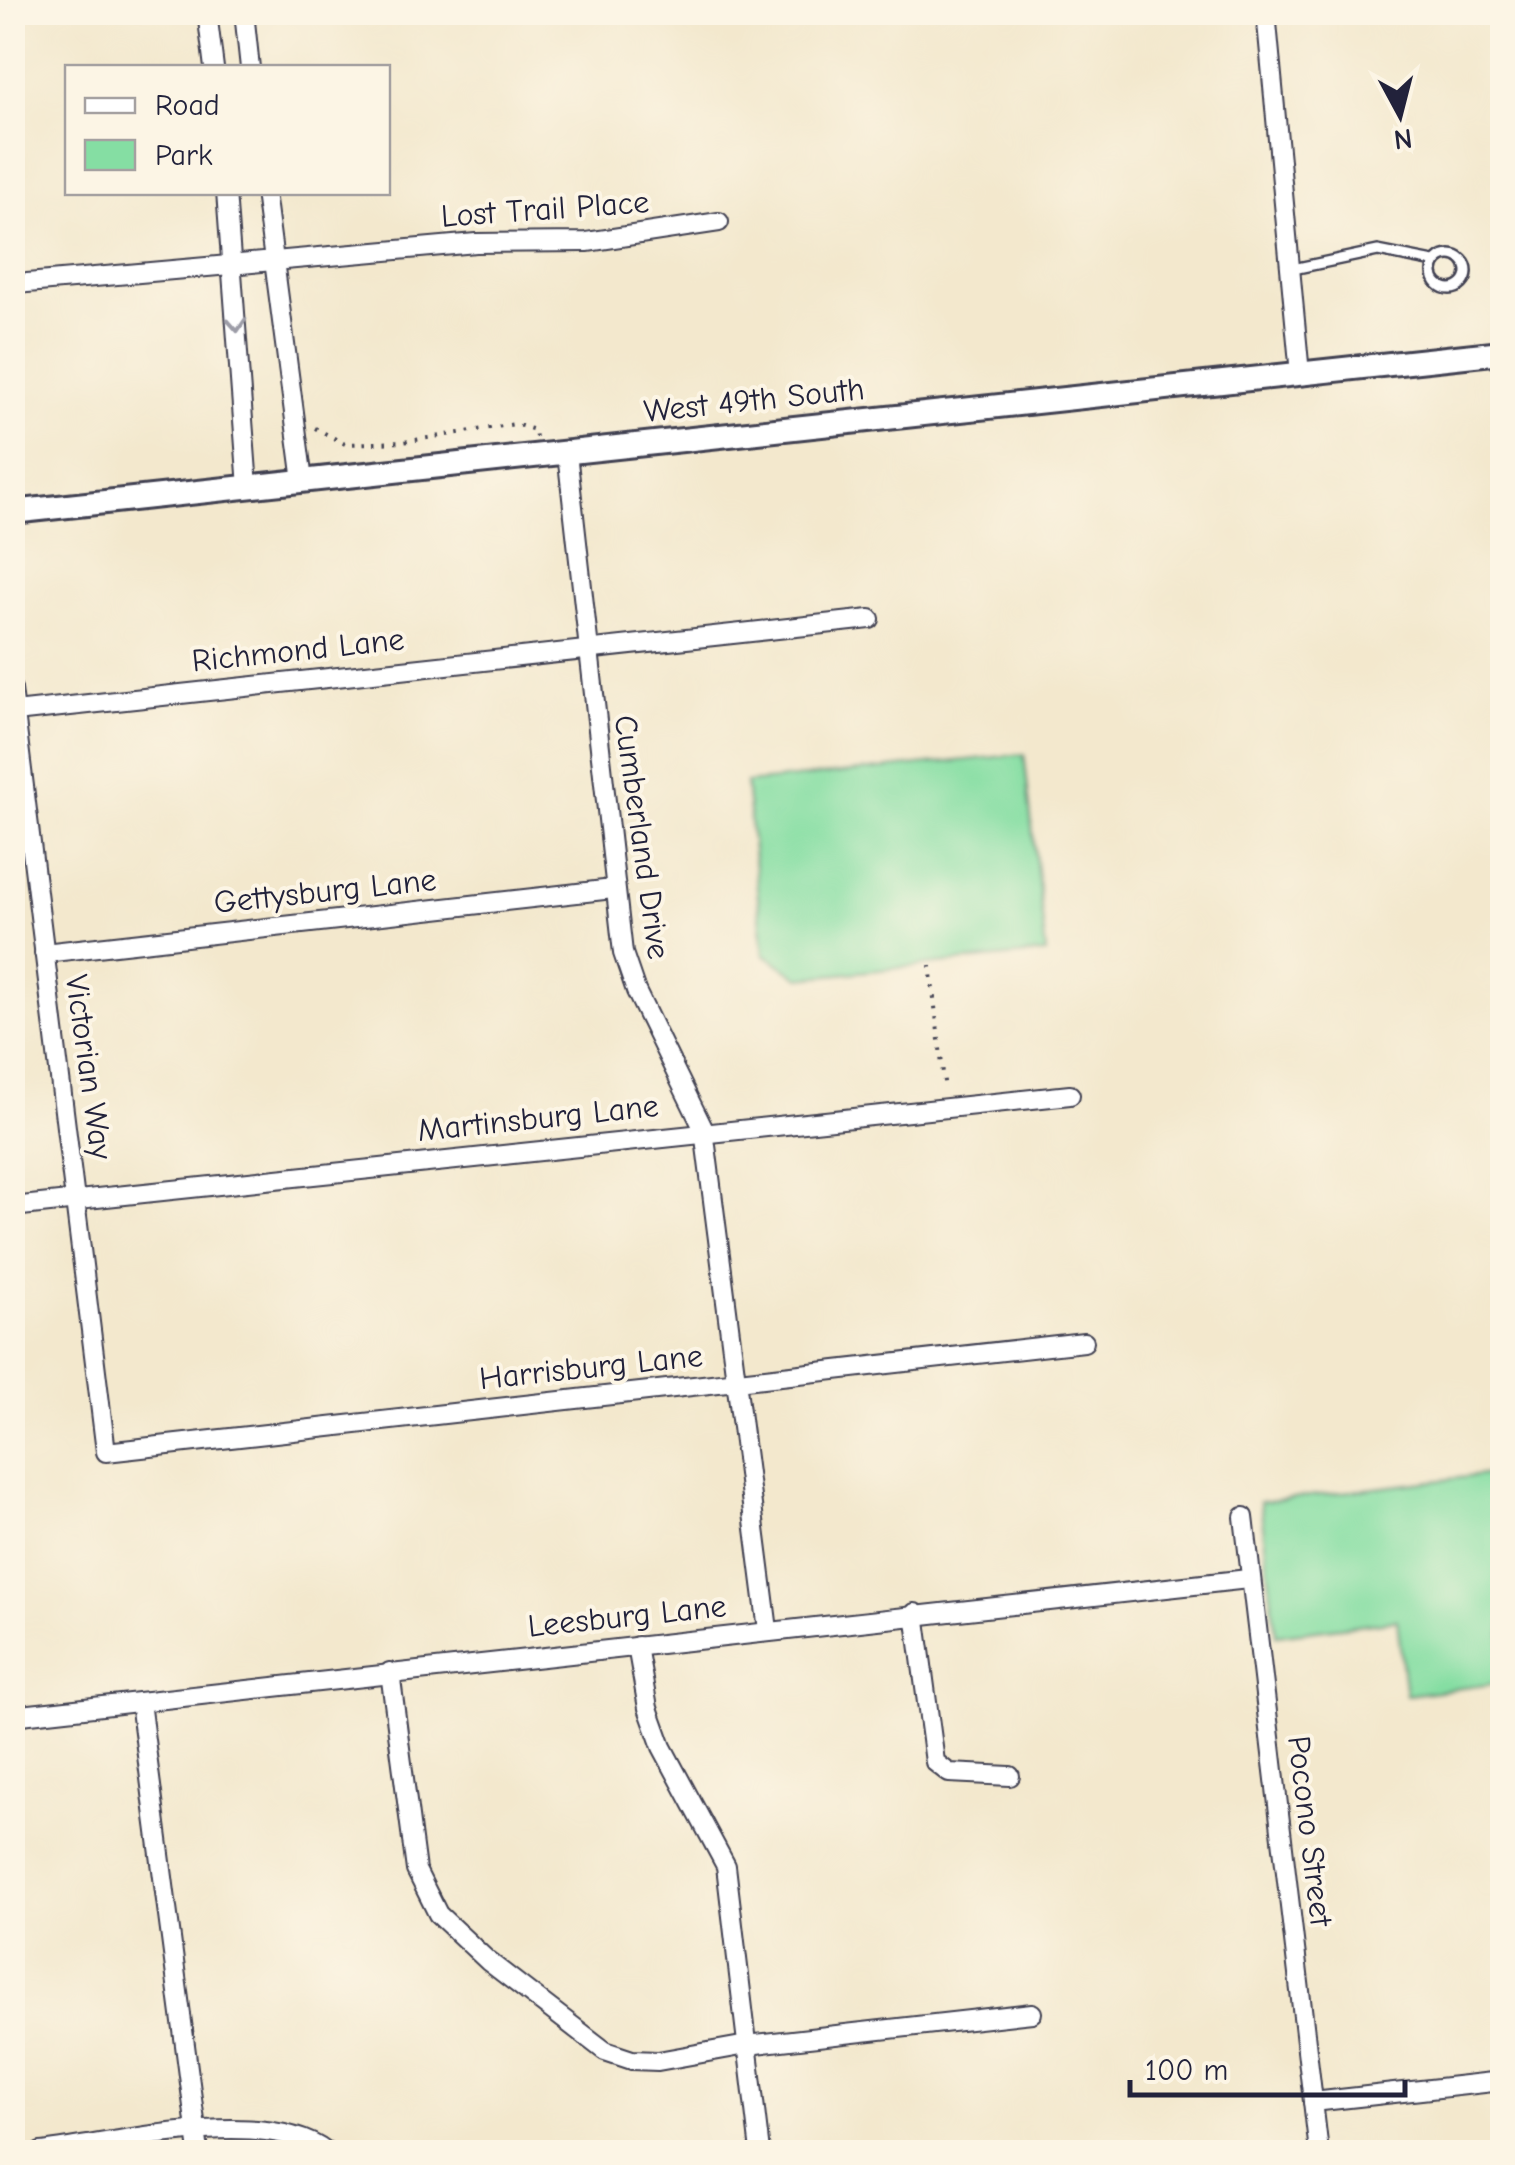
<svg xmlns="http://www.w3.org/2000/svg" width="1515" height="2165" font-family="'Comic Neue',sans-serif">
<style>
.green{fill:#85dea3;stroke:#54806f;stroke-width:2.5}
.lines{fill:none;stroke-linecap:round;stroke-linejoin:round}
.service-casing{stroke:#414051;stroke-width:14}
.minor-casing{stroke:#414051;stroke-width:22}
.tertiary-casing{stroke:#414051;stroke-width:28}
.path{stroke:#414051;stroke-width:4;stroke-dasharray:2.5 8;stroke-linecap:butt}
.service{stroke:#fff;stroke-width:9}
.minor{stroke:#fff;stroke-width:18}
.tertiary{stroke:#fff;stroke-width:22}
.oneway{stroke:#9c9ca7}
.labels{text-anchor:middle;dominant-baseline:central;stroke-width:8;stroke-linejoin:round;paint-order:stroke}
.street-label{font-size:32px;fill:#22223b;stroke:#fcf5e5}
</style>
<rect width="100%" height="100%" fill="#fcf5e5"/>
<filter id="ink" filterUnits="userSpaceOnUse"><feTurbulence type="fractalNoise" baseFrequency=".01" numOctaves="2"/><feDisplacementMap in="SourceGraphic" scale="20" xChannelSelector="R" yChannelSelector="G"/><feConvolveMatrix kernelMatrix="1 2 1 2 8 2 1 2 1" color-interpolation-filters="sRGB"/></filter>
<filter id="wash" filterUnits="userSpaceOnUse"><feTurbulence type="fractalNoise" baseFrequency=".0048" numOctaves="4" result="noise"/><feDisplacementMap in="SourceGraphic" scale="40" xChannelSelector="R" yChannelSelector="G"/><feGaussianBlur stdDeviation="2.25" result="paint"/><feColorMatrix in="noise" values="0 0 0 0 0 0 0 0 0 0 0 0 0 0 0 0 0 1.4 0 .05"/><feComposite in="paint" operator="in"/></filter>
<g filter="url(#wash)">
<rect width="100%" height="100%" fill="#f3e8cd"/>
<g class="green">
<path d="M1024,754L1046,953L800,978L764,954L746,783Z"/>
<path d="M1492,1474L1502,1566V1683L1406,1695L1397,1620L1276,1635L1260,1502Z"/>
</g>
</g>
<g filter="url(#ink)">
<g class="lines">
<g class="service-casing">
<g id="service">
<circle cx="1450" cy="272" r="17"/>
<path d="M1293,269L1378,251L1434,262"/>
</g>
</g>
<g class="minor-casing">
<g id="minor">
<path d="M207,12L214,68"/>
<path d="M244,12L250,68"/>
<path d="M1266,12L1300,374"/>
<path d="M226,192L248,487"/>
<path d="M265,192L303,481"/>
<path d="M16,284L476,243L587,242L719,222"/>
<path d="M567,453L623,953L636,991L704,1130L768,1630"/>
<path d="M12,689L106,1452L1084,1342"/>
<path d="M15,712L870,619"/>
<path d="M44,953L613,889"/>
<path d="M12,1207L1070,1095"/>
<path d="M1244,1517L1319,2152"/>
<path d="M915,1613L935,1762L949,1773L1010,1776"/>
<path d="M637,1646L648,1708L662,1747L726,1866L760,2152"/>
<path d="M390,1672L416,1870L438,1914L488,1961L605,2051L632,2060L658,2061L747,2045L1032,2013"/>
<path d="M140,1702L199,2152"/>
<path d="M12,1716L1248,1579"/>
<path d="M1313,2102L1502,2081"/>
<path d="M41,2152C115,2143 267,2105 326,2152"/>
</g>
</g>
<g class="tertiary-casing">
<path id="tertiary" d="M12,512L1502,352"/>
</g>
<g class="path">
<path d="M315,428L345,444L403,442L515,424L535,430L536,438"/>
<path d="M930,965L945,1090"/>
</g>
<use href="#service" class="service"/>
<use href="#minor" class="minor"/>
<use href="#tertiary" class="tertiary"/>
</g>
<defs><path id="oneway-chevron" d="M-2-3.5L2.5 0L-2 3.5" fill="none" stroke-width="1.6" stroke-linecap="round" stroke-linejoin="round" transform="scale(2.5)"/></defs>
<use class="oneway" href="#oneway-chevron" transform="translate(237 325) rotate(86)"/>
</g>
<g class="labels">
<g class="street-label">
<text transform="translate(545 209) rotate(-4)">Lost Trail Place</text>
<text transform="translate(754 400) rotate(-6)">West 49th South</text>
<text transform="translate(298 650) rotate(-6)">Richmond Lane</text>
<text transform="translate(642 837) rotate(82)">Cumberland Drive</text>
<text transform="translate(325 891) rotate(-6)">Gettysburg Lane</text>
<text transform="translate(89 1067) rotate(82)">Victorian Way</text>
<text transform="translate(538 1118) rotate(-6)">Martinsburg Lane</text>
<text transform="translate(591 1367) rotate(-6)">Harrisburg Lane</text>
<text transform="translate(627 1616) rotate(-6)">Leesburg Lane</text>
<text transform="translate(1310 1831) rotate(83)">Pocono Street</text>
</g>
</g>
<rect width="1515" height="2165" fill="none" stroke="#fcf5e5" stroke-width="50"/>
<rect x="65" y="65" width="325" height="130" fill="#fcf5e5" stroke="#a5a1a1" stroke-width="2.5"/>
<rect x="85" y="98" width="50" height="15" fill="#ffffff" stroke="#a5a1a1" stroke-width="2.5"/>
<text x="155" y="115" font-size="30" fill="#22223b">Road</text>
<rect x="85" y="140" width="50" height="30" fill="#85dea3" stroke="#a5a1a1" stroke-width="2.5"/>
<text x="155" y="165" font-size="30" fill="#22223b">Park</text>
<g transform="translate(1400 115) rotate(173)" stroke="#fcf5e5" stroke-width="8" paint-order="stroke">
<path d="M0-8L18 38L0 25L-18 38Z" fill="#22223b"/>
<text y="-15" font-size="28" font-weight="bold" text-anchor="middle" fill="#22223b">N</text>
</g>
<path d="M1130 2080v15h275v-15" fill="none" stroke="#22223b" stroke-width="5"/>
<text x="1145" y="2080" font-size="30" fill="#22223b" stroke="#fcf5e5" stroke-width="8" paint-order="stroke">100 m</text>
</svg>
